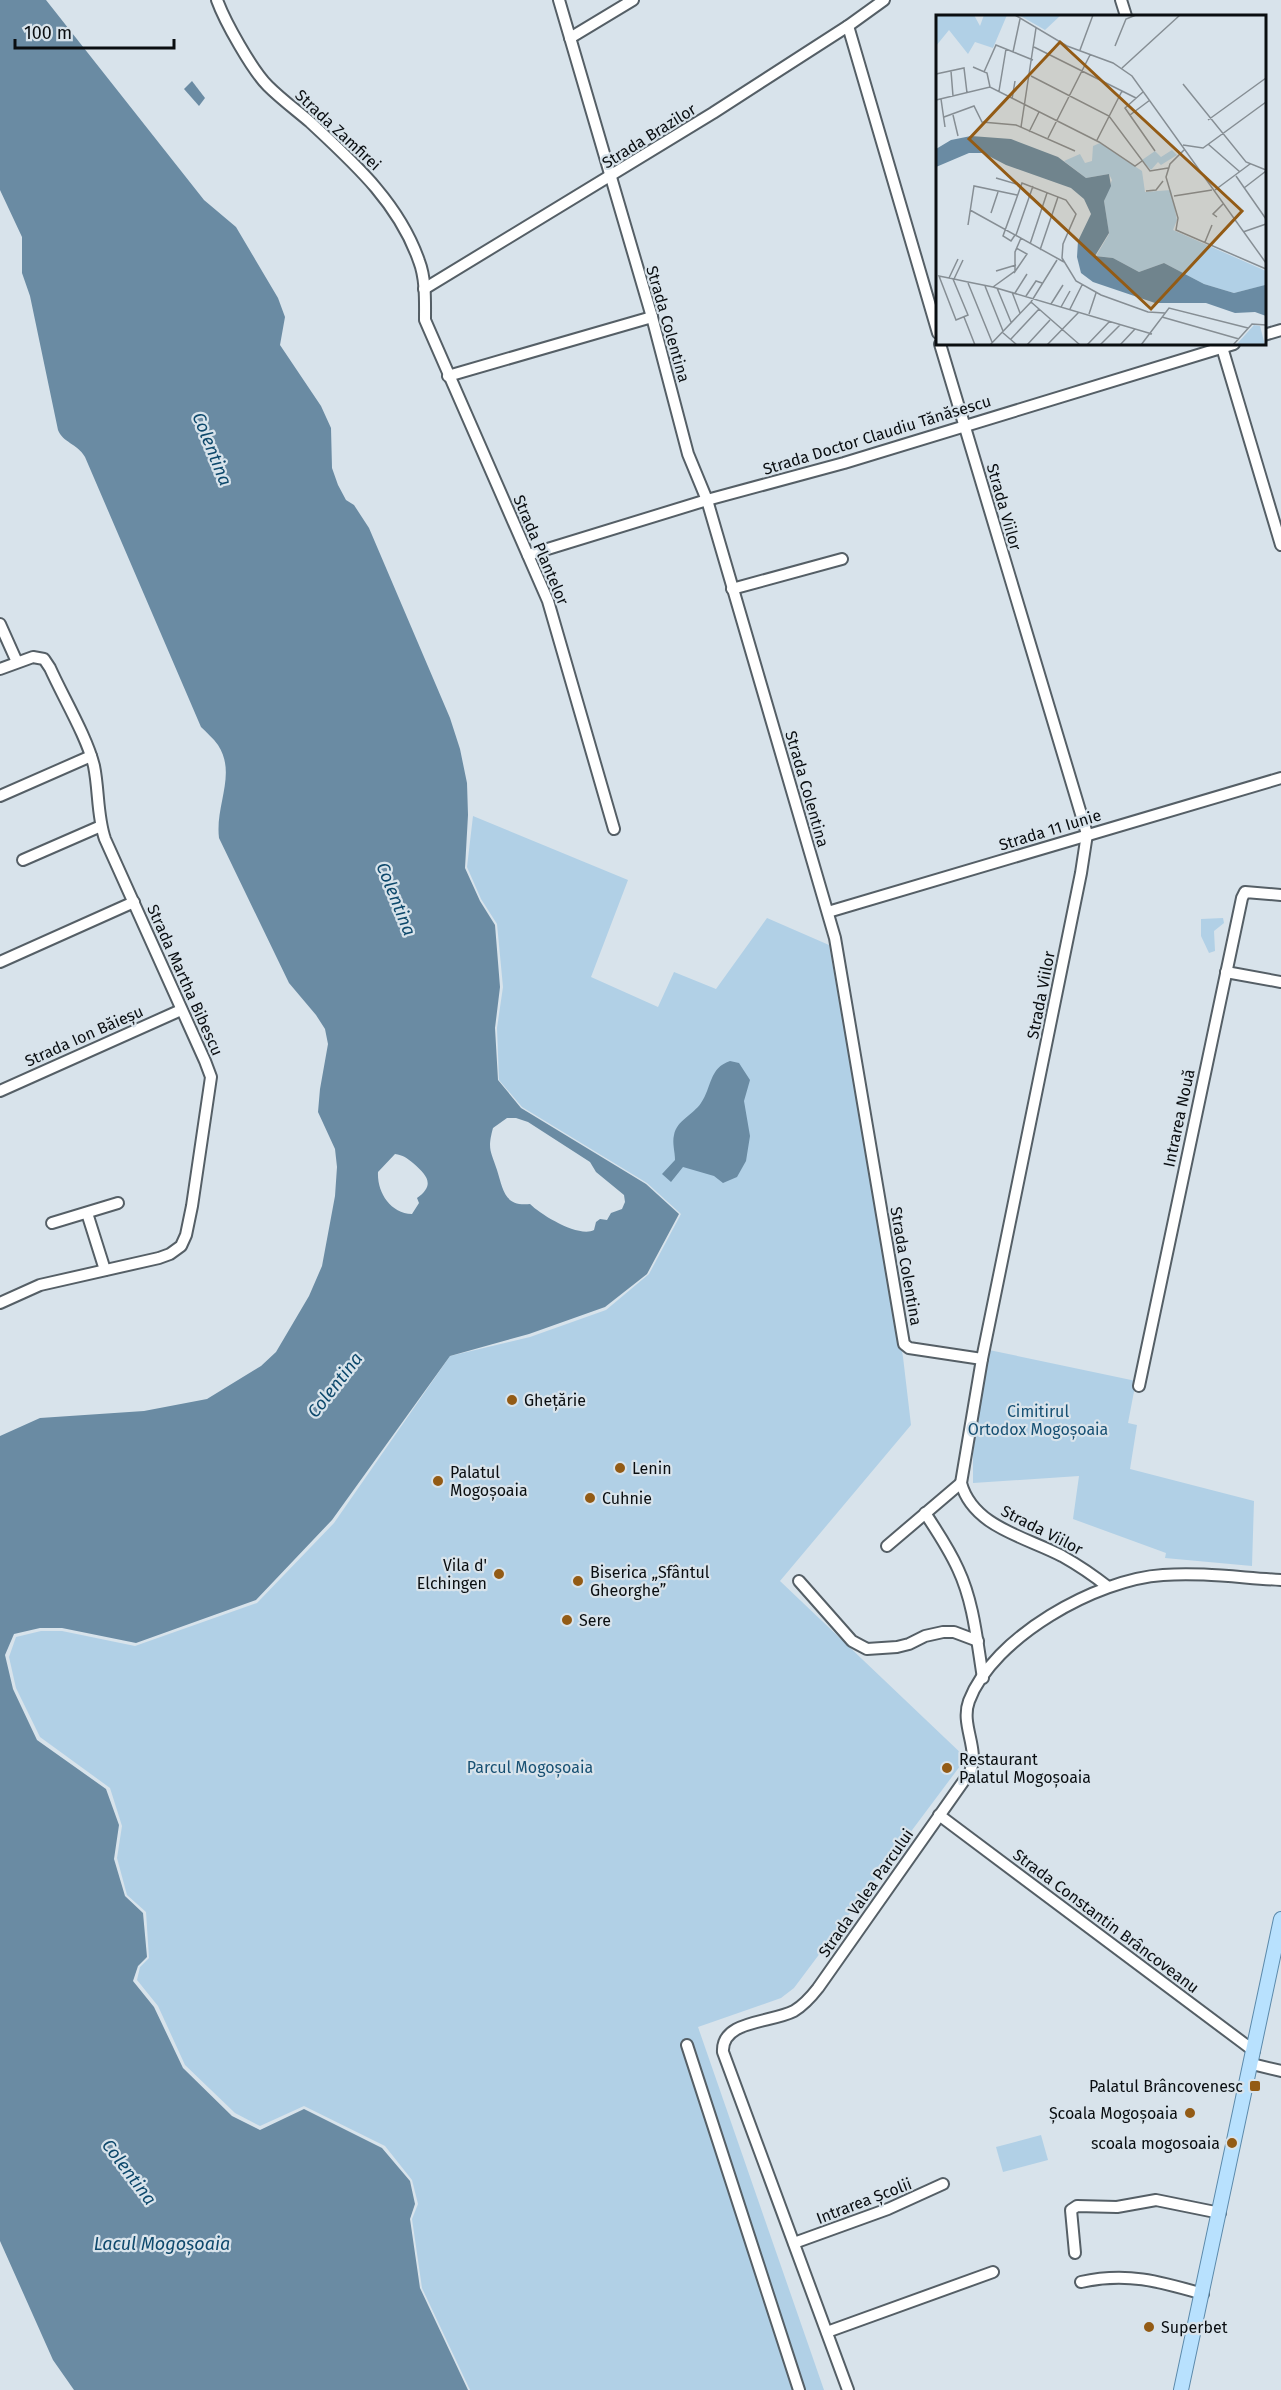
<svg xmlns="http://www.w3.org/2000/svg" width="1281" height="2390" font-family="'Fira Sans',sans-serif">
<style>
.green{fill:#b1d0e6}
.water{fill:#6a8ba3;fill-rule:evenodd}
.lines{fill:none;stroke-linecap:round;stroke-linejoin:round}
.minor-casing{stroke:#555f66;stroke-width:14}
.major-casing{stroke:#5c8aab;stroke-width:16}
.minor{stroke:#fff;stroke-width:10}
.major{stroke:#b8e1fe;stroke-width:14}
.poi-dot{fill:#935b15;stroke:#d8e3eb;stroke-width:2}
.labels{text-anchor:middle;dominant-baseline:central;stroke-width:4.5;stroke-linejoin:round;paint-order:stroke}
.street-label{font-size:16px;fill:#0a0e11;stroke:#d8e3eb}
.poi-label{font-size:16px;fill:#0a0e11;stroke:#d8e3eb;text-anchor:start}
.park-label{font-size:16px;fill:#175073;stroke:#d8e3eb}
.water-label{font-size:18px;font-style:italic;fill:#0e496c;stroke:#d8e3eb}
.inset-road{fill:none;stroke:#868e94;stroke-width:1.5}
.view{fill:#935b15;fill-opacity:0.15;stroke:#935b15;stroke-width:3}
.inset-edge{fill:none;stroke:#0a0e11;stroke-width:3}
</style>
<rect width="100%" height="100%" fill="#d8e3eb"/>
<g class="green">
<path d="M473,816L628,880L591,977L658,1007L674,972L716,989L767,918L829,945L903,1357L911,1425L780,1581L966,1758L794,1988L781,1998L698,2027L824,2390H470L422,2288L412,2219L418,2204L412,2180L385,2146L304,2106L260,2126L235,2113L185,2065L158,2006L137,1980L140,1967L149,1958L146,1912L127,1895L117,1858L122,1826L110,1788L40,1737L16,1688L9,1657L16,1637L41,1631H62L135,1646L257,1603L334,1523L450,1356L530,1337L606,1310L649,1274L681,1214L647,1183L522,1107L499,1080L497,1028L503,987L497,924L481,899L467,867Z"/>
<path d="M1223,918L1224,923L1214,931L1215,951L1209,953L1201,936V919Z"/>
<path d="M989,1350L1136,1381L1128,1423L1137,1425L1130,1469L1254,1501L1252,1566L1165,1558L1166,1553L1073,1519L1079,1476L973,1483V1453Z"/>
<path d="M1041,2135L1048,2160L1003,2172L996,2147Z"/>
</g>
<g class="water">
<path d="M0,0H46L204,200L236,227L278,298L285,317L280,345L321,406L331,428L332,468L338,485L346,500L354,505L369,528L450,718L460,749L467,783L468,815L465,868L480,901L495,925L500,987L495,1028L498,1080L521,1108L646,1184L679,1214L647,1274L605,1307L529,1334L450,1356L332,1520L256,1600L136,1643L62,1628H40L14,1634L5,1655L13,1689L37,1740L106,1789L119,1825L114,1859L125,1896L143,1913L147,1957L138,1966L133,1981L154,2007L183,2068L232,2116L260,2130L304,2109L382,2148L410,2181L415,2204L410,2219L420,2288L468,2390H74L53,2360L0,2241V1436L40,1418L144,1411L207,1399L261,1366L276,1352L309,1296L322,1266L335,1196L337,1167L335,1149L318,1112L320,1089L328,1044L325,1029L316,1015L289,983L219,838C215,805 237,774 218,745C213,738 207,733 201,727L85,457C77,443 63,443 58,430L30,296L22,273V237L0,190ZM507,1118H516L528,1122L590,1162L596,1172L624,1195L625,1202L622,1209L611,1213L607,1220L600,1219L596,1222L594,1230C579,1238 541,1215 530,1204C504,1207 503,1189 497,1170C491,1151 487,1150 493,1128ZM395,1154C403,1155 407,1158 413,1163C428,1176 435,1185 417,1198L419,1203L412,1214C390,1213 377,1192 378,1172Z"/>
<path d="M192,81L205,98L199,106L184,89Z"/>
<path d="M730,1061L739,1063L750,1080L744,1101L750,1136L746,1161L737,1177L723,1183L714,1176L683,1167L671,1182L662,1174L675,1160C675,1152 672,1143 674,1135C677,1120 693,1115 701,1103C712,1087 709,1068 730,1061Z"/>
</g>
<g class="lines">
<g class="minor-casing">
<g id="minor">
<path d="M217,0C225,22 252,70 268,86C281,99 296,110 310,122C354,163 399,203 419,261C426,279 425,301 425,320L548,601L614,829"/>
<path d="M559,0L652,317L688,454L707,500L835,938L904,1344L909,1348L982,1359"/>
<path d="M1121,0L1126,16"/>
<path d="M848,26L938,333"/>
<path d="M570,38L633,0"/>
<path d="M424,289L713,113L848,26L884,0"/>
<path d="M1264,335L1281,330"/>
<path d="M940,344L1087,834L1081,873L982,1359L961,1483C973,1527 1026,1537 1062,1556C1078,1565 1093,1575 1108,1587"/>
<path d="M1221,344L1281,545"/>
<path d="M448,376L652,317"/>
<path d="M528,555L707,500L844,463L1234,344"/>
<path d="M732,589L842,559"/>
<path d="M0,624L17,662"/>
<path d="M0,669L33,657L44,659L50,668C63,697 87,737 94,766C99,790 97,816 105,839L205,1061L211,1077L192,1206L186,1235L181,1246L170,1254L159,1258L40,1285L0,1303"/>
<path d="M0,796L91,756"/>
<path d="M23,860L101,826"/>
<path d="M828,912L1281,778"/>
<path d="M0,962L134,902"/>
<path d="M1226,972L1281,982"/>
<path d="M0,1091L181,1010"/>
<path d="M87,1213L105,1270"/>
<path d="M52,1223L118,1203"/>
<path d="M1139,1386L1242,898L1245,892L1281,895"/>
<path d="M925,1513C937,1531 949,1549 958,1569C974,1603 977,1642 983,1678"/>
<path d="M887,1546L961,1483"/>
<path d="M799,1581L852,1641L867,1649L897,1647L909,1644L925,1636L943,1632H954L978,1641"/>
<path d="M939,1815L1254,2051"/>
<path d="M687,2045L799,2390"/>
<path d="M1252,2064L1281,2071"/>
<path d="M794,2243L888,2209L943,2184"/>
<path d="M1075,2253L1071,2210L1077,2206L1117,2207L1156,2200L1220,2213"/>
<path d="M1081,2282C1126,2272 1159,2281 1203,2294"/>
<path d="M827,2332L993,2272"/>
<path d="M848,2390L723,2052C721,2020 771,2023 794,2011C804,2005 811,1997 818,1988L970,1772C980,1749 960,1725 969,1701C993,1637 1097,1579 1163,1575C1202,1572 1242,1578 1281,1580"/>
</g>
</g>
<g class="major-casing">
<path id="major" d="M1181,2390L1281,1919"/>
</g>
<use href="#minor" class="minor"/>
<use href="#major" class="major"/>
</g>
<g class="poi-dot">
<circle cx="512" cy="1400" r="6"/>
<circle cx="620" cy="1468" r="6"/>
<circle cx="438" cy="1481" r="6"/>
<circle cx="590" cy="1498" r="6"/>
<circle cx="499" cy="1574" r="6"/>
<circle cx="578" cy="1581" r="6"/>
<circle cx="567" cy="1620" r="6"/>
<circle cx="947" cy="1768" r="6"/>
<rect x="1249" y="2080" width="12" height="12" rx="3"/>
<circle cx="1190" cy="2113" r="6"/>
<circle cx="1232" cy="2143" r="6"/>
<circle cx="1149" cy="2327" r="6"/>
</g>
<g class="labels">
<g class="street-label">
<text transform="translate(338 130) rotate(43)">Strada Zamfirei</text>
<text transform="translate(649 136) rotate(-32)">Strada Brazilor</text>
<text transform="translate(668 324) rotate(74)">Strada Colentina</text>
<text transform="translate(877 435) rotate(-17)">Strada Doctor Claudiu Tănăsescu</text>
<text transform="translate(1004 507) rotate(74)">Strada Viilor</text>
<text transform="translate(541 550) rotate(67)">Strada Plantelor</text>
<text transform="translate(807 789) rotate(74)">Strada Colentina</text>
<text transform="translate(1050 830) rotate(-17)">Strada 11 Iunie</text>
<text transform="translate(185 980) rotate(66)">Strada Martha Bibescu</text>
<text transform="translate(1041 995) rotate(-79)">Strada Viilor</text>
<text transform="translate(84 1036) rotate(-24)">Strada Ion Băieșu</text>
<text transform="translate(1179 1118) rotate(-78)">Intrarea Nouă</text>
<text transform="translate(906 1266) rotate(80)">Strada Colentina</text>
<text transform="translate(1042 1530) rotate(27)">Strada Viilor</text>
<text transform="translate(866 1893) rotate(-55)">Strada Valea Parcului</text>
<text transform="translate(1106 1921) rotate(37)">Strada Constantin Brâncoveanu</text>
<text transform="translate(864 2201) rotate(-21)">Intrarea Școlii</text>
</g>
<g class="poi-label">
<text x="524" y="1400">Ghețărie</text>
<text x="632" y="1468">Lenin</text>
<text x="450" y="1472">Palatul<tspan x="450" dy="18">Mogoșoaia</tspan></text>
<text x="602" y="1498">Cuhnie</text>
<text x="487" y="1565" text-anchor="end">Vila d'<tspan x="487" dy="18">Elchingen</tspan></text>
<text x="590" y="1572">Biserica „Sfântul<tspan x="590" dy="18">Gheorghe”</tspan></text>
<text x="579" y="1620">Sere</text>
<text x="959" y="1759">Restaurant<tspan x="959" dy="18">Palatul Mogoșoaia</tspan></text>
<text x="1243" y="2086" text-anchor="end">Palatul Brâncovenesc</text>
<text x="1178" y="2113" text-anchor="end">Școala Mogoșoaia</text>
<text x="1220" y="2143" text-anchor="end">scoala mogosoaia</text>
<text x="1161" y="2327">Superbet</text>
</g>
<g class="park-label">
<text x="1038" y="1411">Cimitirul<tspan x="1038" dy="18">Ortodox Mogoșoaia</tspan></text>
<text x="530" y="1767">Parcul Mogoșoaia</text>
</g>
<g class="water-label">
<text transform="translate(212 449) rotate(68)">Colentina</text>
<text transform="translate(396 899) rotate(68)">Colentina</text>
<text transform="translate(335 1385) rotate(-52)">Colentina</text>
<text transform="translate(129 2172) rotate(53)">Colentina</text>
<text x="162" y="2244">Lacul Mogoșoaia</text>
</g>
</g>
<g transform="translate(936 15)">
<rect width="330" height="330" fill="#d8e3eb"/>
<path d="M0,0H38L44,11L48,0H71L57,33L39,27L32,39L13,15L0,31ZM83,0H125L109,15ZM164,128L206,156L209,177L235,175L241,205L237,215L330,256V270L298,278L268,269L228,248L203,257L177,243L160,241L173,219L168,186L176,165L173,159L150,163L128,146L144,139L149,148L156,146L157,131ZM236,135L241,140L225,150L222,147L215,155L206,145L219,136L225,142ZM318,310L324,311L329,330H300Z" fill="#b1d0e6"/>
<path d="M35,121L75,124L122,142L150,163L173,159L175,171L168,186L173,218L159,241L177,243L203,257L228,248L268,269L298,278L329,270L330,301L319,297L299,298L270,288H219L157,267L145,258L141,242L142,226L155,199L148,184L135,173L70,150L47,138H33L0,152V134L15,125Z" fill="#6a8ba3"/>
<path class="inset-road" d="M79,0L131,31L177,48L196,61L330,248M179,31L190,4L200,0M98,32L200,83M144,35L157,0M77,37L84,4M37,52L51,58L54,72M186,53L244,0M15,56L17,81M48,57L60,30L97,45M0,59L28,53L31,78M95,61L173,101L214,156L232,153M247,69L310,147L330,155M63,76L70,34M207,77L189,93L219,136M5,84L9,112M76,84L79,66M0,85L54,72L163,127L199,151L206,146M17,100L22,121M194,100L214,85M8,102L38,91L46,107L80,110L139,136M272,105L330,63M85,112L100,13M93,117L103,97M112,123L154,40M161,125L186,76M272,129L304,157M247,130L267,133L330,87M248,135L234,149L230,162L242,203L240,215L330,254M300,161L330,204M60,163L84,170M308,173L330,156M279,175L314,149M210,176L220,175L227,166M238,181L276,175M34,195L128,247M55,198L62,177M281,202L277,199L287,189M32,210L38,171L81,180M307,217L330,209M79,220L75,226L67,221L86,168L130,185L140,199L127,229L126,243L140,266L165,280L212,297L229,298M80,220L97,171M269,227L276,210M94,229L111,178M104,235L122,182M60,256L80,250M78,258L91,239L80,233M13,263L22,244M17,264L32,300L20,305L3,261L18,264L32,267L57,272L216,319M18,264L27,245M32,268L56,327M49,271L67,316M57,272L79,256V237L85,223M61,273L75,307M76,277L84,298M79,278L91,259M90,281L100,266L106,268M95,287L144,330M115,289L127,270M125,292L134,276M134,294L146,270M153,299L160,278M28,302L39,330M226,302L303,324M66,317L81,330M75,324L103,294M54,330L95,287L121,245M91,330L114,305M111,330L143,297M151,330L174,306M164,330L184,310M184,330L199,314M205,330L233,293L312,313M297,330L316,309L330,310"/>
<path class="view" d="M124,27L306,196L215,294L33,124Z"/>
<rect width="330" height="330" class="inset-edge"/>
</g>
<path d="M15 39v9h159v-9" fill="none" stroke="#0a0e11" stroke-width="3"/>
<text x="24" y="39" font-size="18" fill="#0a0e11" stroke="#d8e3eb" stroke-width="4.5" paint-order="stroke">100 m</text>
</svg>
